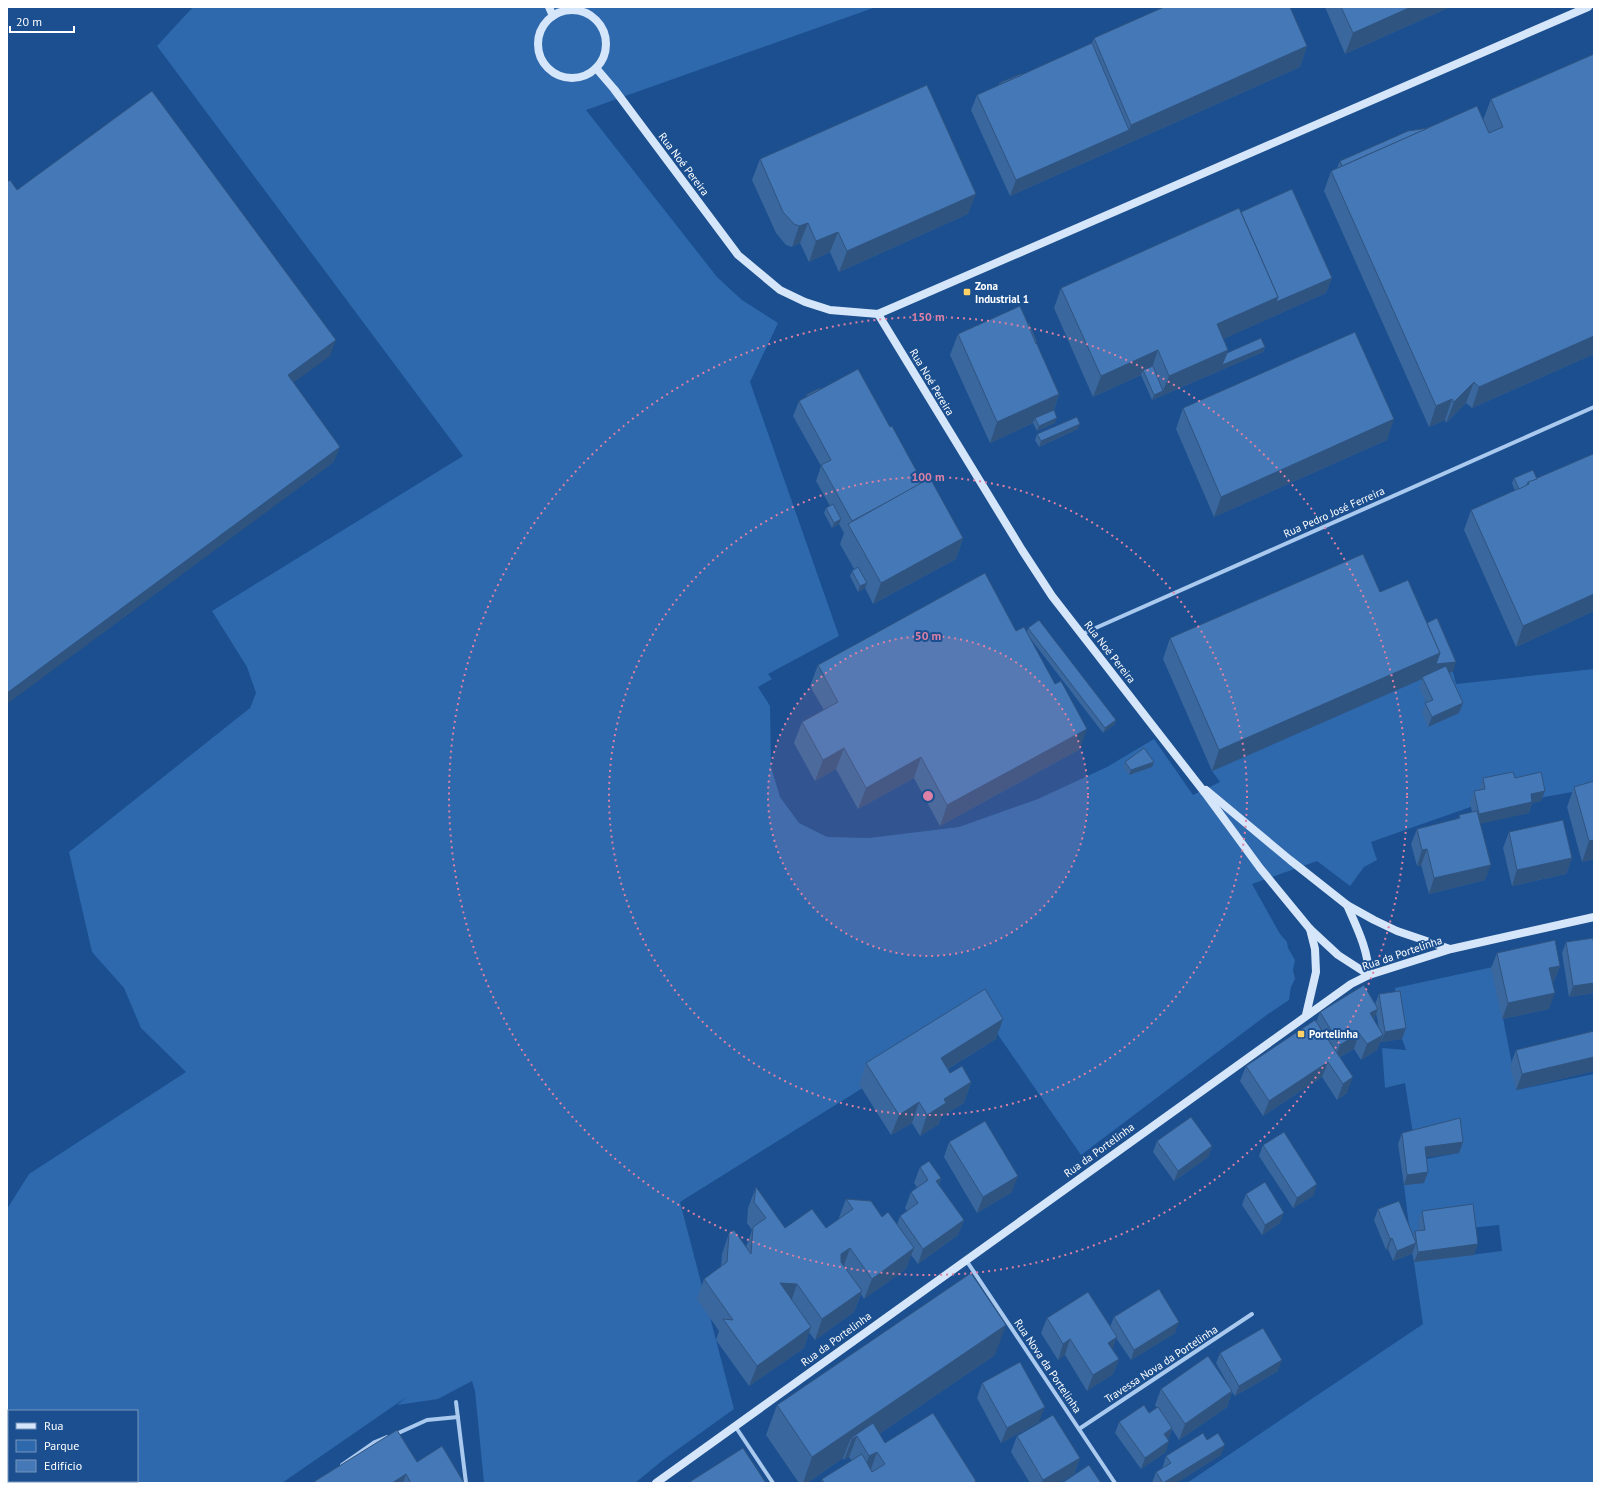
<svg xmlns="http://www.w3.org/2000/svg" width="1601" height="1490" font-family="'PT Sans',sans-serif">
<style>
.green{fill:#2e69ad;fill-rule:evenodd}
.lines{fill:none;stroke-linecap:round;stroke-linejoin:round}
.street{stroke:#a9c9ee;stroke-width:4}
.secondary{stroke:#d6e6fa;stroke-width:8}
.wall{fill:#3a679d;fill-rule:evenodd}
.shaded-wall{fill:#305480}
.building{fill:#4478b7;stroke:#305480}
.ring{fill:none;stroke:#dd80a5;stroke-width:2;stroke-dasharray:2 4}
.poi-dot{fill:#ffd166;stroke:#1b4f8f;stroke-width:1.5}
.labels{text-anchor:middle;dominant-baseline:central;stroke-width:4;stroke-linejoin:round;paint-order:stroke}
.street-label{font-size:11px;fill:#fff;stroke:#1b4f8f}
.poi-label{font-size:11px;font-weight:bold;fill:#fff;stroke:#1b4f8f;text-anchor:start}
.centre{fill:#dd80a5;stroke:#1b4f8f;stroke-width:2}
.ring-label{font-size:12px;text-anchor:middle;font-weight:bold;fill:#dd80a5;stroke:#1b4f8f;stroke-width:4;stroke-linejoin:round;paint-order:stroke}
</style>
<rect width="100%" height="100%" fill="#1b4f8f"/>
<g class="green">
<path d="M193,7H876L586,110L717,277L742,300L778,323L750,382L839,636L768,674L772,679L758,687L770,706L771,767L780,797L799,823L827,837L869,838L959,827L1038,799L1107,767L1154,739L1193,795L1220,782L1212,771L1433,674L1453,672L1456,684L1594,669V788L1511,803L1479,804L1371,842L1377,860L1364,867L1350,886L1317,861L1252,884L1280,934L1287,942L1288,948L1295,960L1293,970L1295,979L1291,987L1289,1000L1268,1014L1081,1155L983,1013L680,1202L734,1409L663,1460L635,1483H484L475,1391L472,1381L438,1399L397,1405L408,1396L282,1483H7V1209L29,1174L186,1072L141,1028L124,988L92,952L69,852L250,708L256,693L247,667L212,611L463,456L157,46ZM9,1411H137V1481H9Z"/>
<path d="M1493,967L1517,1090L1594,1074V1483H1187L1423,1324L1414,1262L1502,1251L1499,1225L1470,1228L1418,1221L1421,1240L1411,1242L1404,1185L1424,1183L1421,1160L1459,1153L1414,1140L1405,1083L1385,1088L1382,1048L1406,1050L1402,1039L1395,988Z"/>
</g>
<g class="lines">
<g class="street">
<path d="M1082,634L1594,407"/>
<path d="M966,1260L1115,1483"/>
<path d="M456,1402L466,1483"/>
<path d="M735,1426L773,1483"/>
<path d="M1079,1429L1252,1314"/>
<path d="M394,1435L427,1420L458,1417"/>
<path d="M342,1465L375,1442L387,1437"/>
</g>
<g class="secondary">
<path d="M549,7L553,16"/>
<circle cx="572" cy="44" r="34"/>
<path d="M596,68L614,89L738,255L780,290L805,302L830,310L878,314L1588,7"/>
<path d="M878,314L1022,550L1052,596L1205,793L1260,868L1310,929L1338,955L1369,975"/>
<path d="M1206,790L1290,860L1347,905L1374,920L1397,931L1450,949"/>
<path d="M1347,905C1357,928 1368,949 1369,975"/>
<path d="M1306,1015L1316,972L1315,949L1310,929"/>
<path d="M656,1483L1351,984L1369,975L1451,949L1594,917"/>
</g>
</g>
<g class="wall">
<path d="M1325,7H1450L1345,54Z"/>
<path d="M1094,38L1307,46L1300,67L1010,196L971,110L977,95L999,85V83L1022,75L1092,43Z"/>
<path d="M1594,54V354L1472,408L1466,403L1446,423L1445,420L1429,427L1324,191L1331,171L1337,168L1340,161L1483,120L1491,99Z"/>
<path d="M760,159L968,214L839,272L830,252L809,262L800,243L792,247L786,245L776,233L752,180Z"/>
<path d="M1241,212L1332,278L1326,293L1223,339L1228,350L1227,353L1265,347L1263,352L1152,400L1141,375L1093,397L1054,308L1061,288Z"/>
<path d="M1028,324L1037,343V345L1059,394L1054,410L1055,423L1037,431L1033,423L990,443L950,355L958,334Z"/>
<path d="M821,389L890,427L923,483L963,538L956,559L873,604L865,588L858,592L850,576L852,571L854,569L840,544L844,533L839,524L832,528L824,513L826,508L830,506L816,481L821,466L793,416L799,401L806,397V395Z"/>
<path d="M1183,408L1387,440L1214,517L1176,429Z"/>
<path d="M1078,429L1039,447L1035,440L1037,434Z"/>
<path d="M1594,456V611L1516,647L1464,530L1471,510L1515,491L1512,483L1514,478L1537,479Z"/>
<path d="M1380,592L1427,623L1453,672L1449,673L1459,713L1428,727L1422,713L1426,703L1419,687L1422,679L1212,771L1163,659L1170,638Z"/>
<path d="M1028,628L1116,720L1114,725L1103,733L1030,638L1080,749L940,826L914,778L858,809L836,769L815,781L794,743L802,722L824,710L810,686L818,665L1016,631L1027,632Z"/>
<path d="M1125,762L1152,767L1129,775L1123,767Z"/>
<path d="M1483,778H1515L1545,791L1541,801L1532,803L1529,813L1480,823L1485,880L1429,894L1421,865L1417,866L1411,844L1417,829L1458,819L1459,815L1472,812L1470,802L1474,791L1480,790L1479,789Z"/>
<path d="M1594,781V859L1582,862L1567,807L1574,787Z"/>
<path d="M1509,832L1572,858L1566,874L1512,886L1503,848Z"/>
<path d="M1566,942L1594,948V993L1569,997L1562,953Z"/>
<path d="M1497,953L1560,966L1554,981L1552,982L1549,1009L1502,1019L1491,968Z"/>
<path d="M1379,994L1402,1039L1381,1042V1040L1377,1050L1361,1060L1354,1049L1340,1057L1347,1093L1337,1100L1322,1077L1263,1116L1240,1081L1246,1066L1316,1022L1320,1012L1375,1004ZM1376,1013L1379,1028L1374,1020Z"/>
<path d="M1594,1031V1071L1516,1090L1510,1066L1516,1050Z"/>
<path d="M996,1039L948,1069L950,1073L971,1082L964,1103L941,1117L939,1124L920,1136L912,1123L891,1135L859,1084L866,1063Z"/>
<path d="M1402,1133L1463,1142L1459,1153L1426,1157L1424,1183L1404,1185L1398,1144Z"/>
<path d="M1157,1141L1212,1146L1208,1157L1174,1181L1153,1152Z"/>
<path d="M949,1142L1012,1192L977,1213L944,1157Z"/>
<path d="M1263,1145L1314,1195L1293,1208L1259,1156Z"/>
<path d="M920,1167L941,1178L939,1185L964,1220L958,1235L918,1264L911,1255L906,1269L864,1299L861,1294L854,1312L815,1340L809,1332L804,1348L749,1386L716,1340L719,1331L697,1299L704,1279L721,1267L722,1254L729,1233L746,1247L752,1230L747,1223L748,1208L756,1187L785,1228H826L838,1220L846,1199L897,1225L900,1216L907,1211L905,1208L911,1192L917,1187L914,1183Z"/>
<path d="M1246,1194L1280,1223L1262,1235L1242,1205Z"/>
<path d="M1378,1209L1413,1236L1415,1231H1419L1418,1221L1422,1211L1474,1255L1414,1262L1412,1252V1254L1393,1261L1388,1249L1386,1250L1374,1220Z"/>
<path d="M1114,1317L1175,1333L1131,1360L1116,1338L1112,1349L1119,1359L1113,1374L1087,1391L1065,1355L1058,1360L1041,1333L1047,1318L1110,1327Z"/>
<path d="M1220,1353L1278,1371L1235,1396L1232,1392L1227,1407L1179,1440L1172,1429L1169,1438L1168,1439L1166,1452L1141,1469L1115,1433L1119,1422L1149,1413L1157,1408L1155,1405L1161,1389L1230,1388L1216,1363Z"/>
<path d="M995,1355L879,1434L885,1443L975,1483H821L822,1479L852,1461L849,1457L844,1460L843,1458L807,1483H799L766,1435L777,1405Z"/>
<path d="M982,1383L1039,1422L1001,1443L977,1398Z"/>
<path d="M1017,1436L1080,1458L1074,1474L1059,1483H1030L1011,1452Z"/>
<path d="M1207,1440L1221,1455L1176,1483H1152L1156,1472L1163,1467V1466L1166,1456Z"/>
<path d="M417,1462L464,1483H312Z"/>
</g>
<g class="shaded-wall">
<path d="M1411,7H1450L1345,54L1353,33Z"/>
<path d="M1307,46L1300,67L1010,196L1016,180L1129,130L1131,125Z"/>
<path d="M976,194L968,214L839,272L847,251Z"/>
<path d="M808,223L800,243L792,247L799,226Z"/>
<path d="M838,232L830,252L809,262L816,241Z"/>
<path d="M1332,278L1326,293L1210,345L1217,324L1278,297Z"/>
<path d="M1594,336V354L1472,408L1479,387Z"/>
<path d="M336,340L330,356L282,391L288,375Z"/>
<path d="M1265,347L1263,352L1152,400L1154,395L1163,391L1169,376L1228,350L1222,365Z"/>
<path d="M1158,350L1151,371L1143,370L1141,375L1093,397L1101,376Z"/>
<path d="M1474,382L1466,403L1446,423L1454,402Z"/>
<path d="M1059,394L1052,415L1035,418L1033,423L990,443L997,422Z"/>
<path d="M1452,399L1445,420L1429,427L1436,406Z"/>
<path d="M1057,418L1055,423L1037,431L1039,426Z"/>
<path d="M1394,419L1387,440L1214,517L1221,497Z"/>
<path d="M1080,424L1078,429L1039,447L1041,441Z"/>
<path d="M340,447L334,462L7,704V693Z"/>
<path d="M841,519L839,524L832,528L834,523Z"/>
<path d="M963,538L956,559L873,604L881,583Z"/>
<path d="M867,583L865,588L858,592L860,586Z"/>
<path d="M1594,594V611L1516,647L1523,626Z"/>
<path d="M1440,653L1433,674L1422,677V679L1212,771L1219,750Z"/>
<path d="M1456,662L1453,672L1433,674L1436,664Z"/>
<path d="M1463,703L1459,713L1428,727L1432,717Z"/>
<path d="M1116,720L1114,725L1103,733L1105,728Z"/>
<path d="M1087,729L1080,749L940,826L947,805Z"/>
<path d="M844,748L836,769L815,781L823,760Z"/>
<path d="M921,757L914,778L858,809L866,788Z"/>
<path d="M1154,762L1152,767L1129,775L1131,770Z"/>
<path d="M1545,791L1541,801L1532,803L1529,813L1475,825L1479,814L1531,794Z"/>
<path d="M1594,840V859L1582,862L1589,841Z"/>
<path d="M1427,849L1421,865L1417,866L1422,850Z"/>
<path d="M1572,858L1566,874L1512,886L1517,870Z"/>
<path d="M1491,865L1485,880L1429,894L1434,878Z"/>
<path d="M1560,966L1554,981L1544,984L1549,968Z"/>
<path d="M1594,983V993L1569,997L1573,986Z"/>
<path d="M1555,993L1549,1009L1502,1019L1508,1003Z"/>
<path d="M1378,1009L1372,1024L1370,1013Z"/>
<path d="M1003,1019L996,1039L933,1078L941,1058Z"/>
<path d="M1406,1028L1402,1039L1381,1042L1385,1032Z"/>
<path d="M1359,1033L1354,1049L1334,1060L1340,1045Z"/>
<path d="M1383,1035L1377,1050L1361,1060L1367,1044Z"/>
<path d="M1594,1057V1071L1516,1090L1522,1074Z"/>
<path d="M1328,1062L1322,1077L1263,1116L1269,1101Z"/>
<path d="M1353,1077L1347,1093L1337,1100L1343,1084Z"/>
<path d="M971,1082L964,1103L941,1117L939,1124L920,1136L927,1115L944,1099Z"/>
<path d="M919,1102L912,1123L891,1135L899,1115Z"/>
<path d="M1463,1142L1459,1153L1421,1158L1425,1147Z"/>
<path d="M1212,1146L1208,1157L1174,1181L1178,1171Z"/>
<path d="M1428,1172L1424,1183L1404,1185L1407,1175Z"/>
<path d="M1018,1176L1012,1192L977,1213L983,1197Z"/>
<path d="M941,1178L936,1194V1181Z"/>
<path d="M1317,1184L1314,1195L1293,1208L1297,1198Z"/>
<path d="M1284,1213L1280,1223L1262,1235L1265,1225Z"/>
<path d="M964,1220L958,1235L918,1264L923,1249Z"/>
<path d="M1392,1238L1388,1249L1386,1250L1390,1239Z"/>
<path d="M1416,1243L1412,1254L1393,1261L1397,1251Z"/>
<path d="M1478,1244L1474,1255L1414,1262L1418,1252Z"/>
<path d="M850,1248L843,1268L834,1274L841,1254Z"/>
<path d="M914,1248L906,1269L864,1299L872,1279Z"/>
<path d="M780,1283L797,1284L790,1305Z"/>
<path d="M862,1291L854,1312L815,1340L822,1319Z"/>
<path d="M1179,1322L1175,1333L1131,1360L1134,1350Z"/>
<path d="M1006,1325L995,1355L863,1445L857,1436L849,1457L844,1460L852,1439L851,1438L843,1458L807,1483H803L812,1457Z"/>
<path d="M811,1327L804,1348L749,1386L757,1366Z"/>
<path d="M1117,1337L1111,1353L1108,1343Z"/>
<path d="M1070,1339L1065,1355L1058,1360L1063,1344Z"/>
<path d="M1119,1359L1113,1374L1087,1391L1093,1375Z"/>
<path d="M1282,1360L1278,1371L1235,1396L1239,1386Z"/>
<path d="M1232,1391L1227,1407L1179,1440L1185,1424Z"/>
<path d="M1045,1407L1039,1422L1001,1443L1007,1428Z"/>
<path d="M1172,1428L1169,1438L1160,1444L1164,1434Z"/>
<path d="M1169,1441L1166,1452L1141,1469L1145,1458Z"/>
<path d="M1225,1445L1221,1455L1176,1483H1163Z"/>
<path d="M877,1452L870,1472L862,1477L869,1456Z"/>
<path d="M1080,1458L1074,1474L1059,1483H1042L1043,1480Z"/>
<path d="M406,1474L403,1483H392Z"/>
</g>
<g class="building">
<path d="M1164,7H1290L1307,46L1131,125L1094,38Z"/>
<path d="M1341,7H1411L1353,33Z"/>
<path d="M1092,43L1129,130L1016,180L977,95Z"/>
<path d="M1594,54V336L1479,387L1474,382L1454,402L1452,399L1436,406L1331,171L1477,106L1489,133L1503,127L1491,99Z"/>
<path d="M1021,74L1022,75L1000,84L999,83Z"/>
<path d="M927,85L976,194L847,251L838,232L816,241L808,223L799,226L794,224L783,212L760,159Z"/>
<path d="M152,91L336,340L288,375L340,447L7,693V182L10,180L17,190Z"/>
<path d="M1428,128L1342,166L1340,161L1408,131Z"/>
<path d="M1292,189L1332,278L1276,302L1278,297L1241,212Z"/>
<path d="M1239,208L1278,297L1217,324L1228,350L1169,376L1158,350L1101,376L1061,288Z"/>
<path d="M1020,306L1059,394L997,422L958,334Z"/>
<path d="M1029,323L1037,343L1036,344L1028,324Z"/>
<path d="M1355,332L1394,419L1221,497L1183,408Z"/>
<path d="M1261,338L1265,347L1222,365L1227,353Z"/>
<path d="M1153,366L1163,391L1154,395L1143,370Z"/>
<path d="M858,369L890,427L892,426L923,483L852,521L821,465L831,460L799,401Z"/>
<path d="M820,388L821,389L807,396L806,395Z"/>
<path d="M1054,410L1057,418L1039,426L1035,418Z"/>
<path d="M1077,417L1080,424L1041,441L1037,434Z"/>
<path d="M1593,454L1594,456V594L1523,626L1471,510L1529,484L1528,482Z"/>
<path d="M1533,470L1537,479L1528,482L1527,485L1519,489L1514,478Z"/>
<path d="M930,478L963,538L881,583L848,524Z"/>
<path d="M833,504L841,519L834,523L826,508Z"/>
<path d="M1363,554L1380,592L1408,580L1440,653L1219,750L1170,638Z"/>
<path d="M858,567L867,583L860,586L852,571Z"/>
<path d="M985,573L1016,631L1024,627L1055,684L1061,681L1087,729L947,805L921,757L866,788L844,748L823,760L802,722L838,702L818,665Z"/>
<path d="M1437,618L1456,662L1436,664L1440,653L1427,623Z"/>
<path d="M1039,620L1116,720L1105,728L1028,628Z"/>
<path d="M1446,666L1463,703L1432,717L1425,703L1433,700L1422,677Z"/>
<path d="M1144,748L1154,762L1131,770L1125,762Z"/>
<path d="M1513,772L1515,778L1541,772L1545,791L1531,794L1532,802L1479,814L1474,791L1485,789L1483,778Z"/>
<path d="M1594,781V840L1589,841L1574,787Z"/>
<path d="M1477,811L1491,865L1434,878L1427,849L1422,850L1417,829L1460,818L1459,815Z"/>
<path d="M1563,820L1572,858L1517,870L1509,832Z"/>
<path d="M1593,938L1594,948V983L1573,986L1566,942Z"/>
<path d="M1555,940L1560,966L1549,968L1555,993L1508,1003L1497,953Z"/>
<path d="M1364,985L1378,1009L1370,1013L1383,1035L1367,1044L1359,1033L1340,1045L1320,1012Z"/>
<path d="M985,989L1003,1019L941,1058L950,1073L962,1066L971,1082L944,1099L946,1103L927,1115L919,1102L899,1115L866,1063Z"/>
<path d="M1400,991L1406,1028L1385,1032L1379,994Z"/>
<path d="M1315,1020L1353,1077L1343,1084L1328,1062L1269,1101L1246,1066Z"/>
<path d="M1594,1031V1057L1522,1074L1516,1050Z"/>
<path d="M1191,1117L1212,1146L1178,1171L1157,1141Z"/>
<path d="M1460,1118L1463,1142L1425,1147L1428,1172L1407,1175L1402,1133Z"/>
<path d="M985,1121L1018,1176L983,1197L949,1142Z"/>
<path d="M1284,1132L1317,1184L1297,1198L1263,1145Z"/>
<path d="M929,1161L941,1178L936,1181L964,1220L923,1249L900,1216L918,1203L911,1192L928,1180L920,1167Z"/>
<path d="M1265,1182L1284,1213L1265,1225L1246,1194Z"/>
<path d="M756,1187L785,1228L812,1209L826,1228L853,1209L846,1199L871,1201L882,1217L888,1212L914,1248L872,1279L850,1248L841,1254V1262L862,1291L822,1319L797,1284L780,1283L811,1327L757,1366L723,1319L733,1320L704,1279L727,1262L729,1233L734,1230L751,1254L753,1227L766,1218L754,1202Z"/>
<path d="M1399,1201L1416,1243L1397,1251L1392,1238L1390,1239L1378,1209Z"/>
<path d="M1473,1204L1478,1244L1418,1252L1415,1231L1425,1230L1422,1211Z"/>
<path d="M971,1273L1006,1325L812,1457L777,1405Z"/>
<path d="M1159,1289L1179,1322L1134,1350L1114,1317Z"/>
<path d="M1088,1292L1117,1337L1108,1343L1119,1359L1093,1375L1070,1339L1063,1344L1047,1318Z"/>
<path d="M1263,1328L1282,1360L1239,1386L1220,1353Z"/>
<path d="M1208,1356L1232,1391L1185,1424L1161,1389Z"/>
<path d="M1020,1362L1045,1407L1007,1428L982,1383Z"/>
<path d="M1144,1405L1149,1413L1158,1407L1172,1428L1164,1434L1169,1441L1145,1458L1119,1422Z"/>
<path d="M933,1413L976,1481L973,1483H824L822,1479L862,1454L872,1472L885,1464L877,1452L869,1456L857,1436L852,1439L851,1438L873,1423L885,1443Z"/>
<path d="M1053,1415L1080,1458L1043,1480L1017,1436Z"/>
<path d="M397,1430L417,1462L442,1446L464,1483H411L406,1474L392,1483H312Z"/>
<path d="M1203,1433L1207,1440L1218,1433L1225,1445L1163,1483L1156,1472L1171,1463L1166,1456Z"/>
<path d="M743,1448L766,1483H688Z"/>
<path d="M1089,1465L1101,1483H1062Z"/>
</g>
<circle cx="928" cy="796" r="160" fill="#dd80a5" fill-opacity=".12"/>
<g class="ring">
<circle cx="928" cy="796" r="160"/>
<circle cx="928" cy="796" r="319"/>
<circle cx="928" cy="796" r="479"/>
</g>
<g class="poi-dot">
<rect x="963" y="288" width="8" height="8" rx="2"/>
<rect x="1297" y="1030" width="8" height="8" rx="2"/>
</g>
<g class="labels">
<g class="street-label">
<text transform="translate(684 164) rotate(53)">Rua Noé Pereira</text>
<text transform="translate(932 382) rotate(59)">Rua Noé Pereira</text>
<text transform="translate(1334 512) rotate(-24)">Rua Pedro José Ferreira</text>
<text transform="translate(1110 652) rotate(52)">Rua Noé Pereira</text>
<text transform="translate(1402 953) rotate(-19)">Rua da Portelinha</text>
<text transform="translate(1099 1150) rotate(-36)">Rua da Portelinha</text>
<text transform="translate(836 1339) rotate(-36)">Rua da Portelinha</text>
<text transform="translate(1161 1364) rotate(-33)">Travessa Nova da Portelinha</text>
<text transform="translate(1048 1366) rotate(56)">Rua Nova da Portelinha</text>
</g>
<g class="poi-label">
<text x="975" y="286">Zona<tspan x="975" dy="13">Industrial 1</tspan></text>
<text x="1309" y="1034">Portelinha</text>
</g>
</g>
<circle cx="928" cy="796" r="6" class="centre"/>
<g class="ring-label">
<text x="928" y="321">150 m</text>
<text x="928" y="481">100 m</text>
<text x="928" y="640">50 m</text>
</g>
<rect width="1601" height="1490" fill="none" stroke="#ffffff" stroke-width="16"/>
<rect x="8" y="1410" width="130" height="72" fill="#1b4f8f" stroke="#7695bc"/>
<rect x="16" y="1423" width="20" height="6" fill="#d6e6fa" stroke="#7695bc"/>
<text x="44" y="1430" font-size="12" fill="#ffffff">Rua</text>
<rect x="16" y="1440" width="20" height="12" fill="#2e69ad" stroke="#7695bc"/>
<text x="44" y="1450" font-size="12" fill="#ffffff">Parque</text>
<rect x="16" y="1460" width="20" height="12" fill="#4478b7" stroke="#7695bc"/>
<text x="44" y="1470" font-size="12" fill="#ffffff">Edifício</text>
<path d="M10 26v6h64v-6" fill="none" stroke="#ffffff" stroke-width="2"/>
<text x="16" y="26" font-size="12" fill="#ffffff" stroke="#1b4f8f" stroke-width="3" paint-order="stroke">20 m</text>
</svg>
